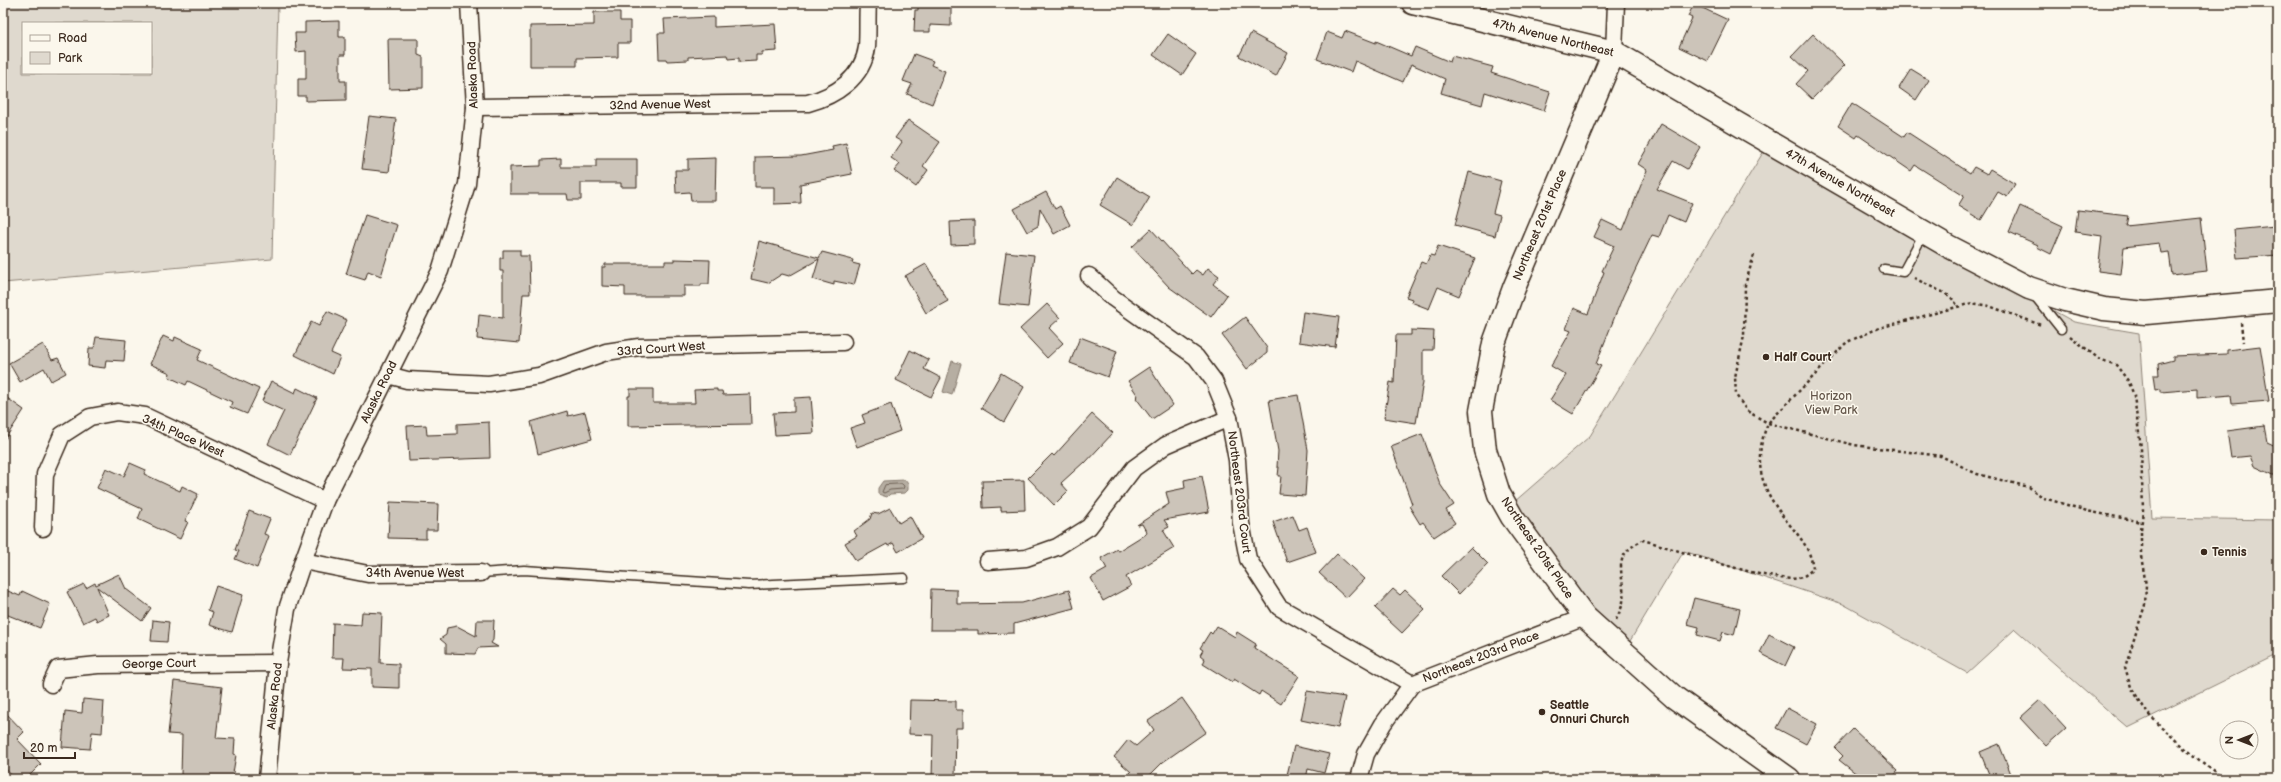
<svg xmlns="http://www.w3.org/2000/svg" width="2281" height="782" font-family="'Balsamiq Sans',sans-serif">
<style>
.green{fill:#dfd9ce;stroke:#8d8276;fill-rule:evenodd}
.water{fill:#b6aea2;stroke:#85796d}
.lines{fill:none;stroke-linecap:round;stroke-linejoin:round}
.shore{stroke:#6c5f53;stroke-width:1}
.building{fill:#ccc4b9;stroke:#3b2a1e}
.lane-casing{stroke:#3b2a1e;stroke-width:11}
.street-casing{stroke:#3b2a1e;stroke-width:19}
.secondary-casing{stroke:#3b2a1e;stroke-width:25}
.path{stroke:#3b2a1e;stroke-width:2.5;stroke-dasharray:3 3;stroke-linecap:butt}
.lane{stroke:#fbf7ec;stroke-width:8}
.street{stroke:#fbf7ec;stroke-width:16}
.secondary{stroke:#fbf7ec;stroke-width:22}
.poi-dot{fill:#3b2a1e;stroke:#fbf7ec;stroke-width:1.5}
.labels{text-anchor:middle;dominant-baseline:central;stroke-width:3;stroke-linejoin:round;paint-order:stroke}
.street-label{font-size:12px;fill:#3b2a1e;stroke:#fbf7ec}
.poi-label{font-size:12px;font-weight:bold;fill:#3b2a1e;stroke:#fbf7ec;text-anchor:start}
.park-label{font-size:12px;fill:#64564a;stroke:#fbf7ec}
</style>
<rect width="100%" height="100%" fill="#fbf7ec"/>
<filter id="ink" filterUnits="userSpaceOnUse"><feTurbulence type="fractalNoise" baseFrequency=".025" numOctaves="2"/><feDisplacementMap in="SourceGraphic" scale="8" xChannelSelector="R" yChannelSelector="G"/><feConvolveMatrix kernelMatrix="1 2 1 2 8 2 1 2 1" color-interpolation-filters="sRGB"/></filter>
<g filter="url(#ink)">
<g class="green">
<path d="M3,3H278L272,259L3,283ZM23,23H151V73H23Z"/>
<path d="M1764,151L2074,322L2139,333L2152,518L2278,520V654L2128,728L2015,629L1967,673L1843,604L1684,551L1627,646L1567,594L1514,502L1590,436Z"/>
</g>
<g class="water">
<path d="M952,361L961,364L952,395L943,392Z"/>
<path d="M905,480L908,484V490L905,493L890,494L887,497L878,494V488L883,481Z"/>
</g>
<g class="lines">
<path class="shore" d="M902,484L904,486L903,489L890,490L884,493L882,492L885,485Z"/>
</g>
<g class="building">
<path d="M918,3H951V26L930,25V32H914L915,10H918Z"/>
<path d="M1694,4L1728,20L1708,61L1679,47L1692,18L1688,16Z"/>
<path d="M594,12H620V21H630V43H618V57L577,58V66H530V26L594,25Z"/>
<path d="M714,17V27L775,24L777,51L762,52V55H756V61L739,62V58L728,59L727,55L688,57V60L667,61L666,59H659L658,33H665L664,19Z"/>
<path d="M339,21V37H345V55H340V81H346V100L306,101V96H298V79H306V51L296,52L295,33H305V22Z"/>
<path d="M1345,31L1376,43V41L1411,56L1415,47L1450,62L1452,56L1493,67L1491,73L1550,92L1544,111L1485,92L1482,105L1441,93L1445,79L1411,64L1403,82L1355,61L1351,72L1317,59L1327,32L1342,38Z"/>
<path d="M1251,33L1288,53L1276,76L1239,56Z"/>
<path d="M1168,34L1196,54L1182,75L1153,55Z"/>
<path d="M1813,34L1845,65L1812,99L1796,84L1808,71L1792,56Z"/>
<path d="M388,39H418V55L423,57V88L389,89Z"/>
<path d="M914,54L933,61L931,65L945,71L932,104L907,94L912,84L903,81Z"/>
<path d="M1911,69L1929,80L1916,100L1899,88Z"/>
<path d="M1852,103L1904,137L1907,132L1970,173L1974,167L1987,174L1990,169L2015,184L2007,197L1998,192L1981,220L1958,206L1964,196L1915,165L1911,171L1858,135L1856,138L1838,126Z"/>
<path d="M369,116L396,119L389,172L362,169Z"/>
<path d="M908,120L940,142L923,166L928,170L916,187L894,171L900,164L891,158L902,142L895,138Z"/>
<path d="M1661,124L1700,147L1687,169L1673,161L1657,189L1692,203L1684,222L1668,215L1659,237L1652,235L1623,296L1596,364L1601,366L1573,414L1550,400L1566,375L1551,366L1571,331L1566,329L1574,308L1588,314L1604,272L1602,271L1614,246L1594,237L1602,220L1623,230L1647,170L1638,164Z"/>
<path d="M846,143L852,174L800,184L801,203L774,204V187H755V157L801,156L833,150L832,146Z"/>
<path d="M716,158L715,201H691L690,192L676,193L675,170H688V159Z"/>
<path d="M561,159V167H596V159H637V187H621V183H581V200H568L567,194H510V167L541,166V160Z"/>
<path d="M1469,172L1501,181L1493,213L1500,215L1495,236L1455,225Z"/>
<path d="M1117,177L1150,197L1133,225L1100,205Z"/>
<path d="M1046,192L1055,209L1060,206L1070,225L1054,234L1040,208L1038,226L1027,232L1014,209Z"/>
<path d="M2020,206L2063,226L2051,254L2037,247L2038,245L2009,232Z"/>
<path d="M2078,210L2128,216L2126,226L2201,218L2207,271L2172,275L2169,252L2161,253L2159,243L2124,247L2121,274L2098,271L2102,236L2075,232Z"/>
<path d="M365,215L397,225L381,276L368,271L365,280L346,274Z"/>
<path d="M974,221V244L951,245L950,222Z"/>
<path d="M2275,226L2276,236H2278V255L2237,258L2234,230Z"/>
<path d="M1151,229L1192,274L1196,270L1203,275L1208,268L1219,276L1213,284L1227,295L1211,317L1169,287L1132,247Z"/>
<path d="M759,241L819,258L822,252L853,260L852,263L860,265L854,285L834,281V285L813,279L819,259L789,276L782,274L768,283L751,279Z"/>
<path d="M1438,246L1475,258L1459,296L1438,287L1429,309L1411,302L1412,299L1406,297L1421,262L1426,264L1430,255L1434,256Z"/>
<path d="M503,250H520V256H529L530,294H523L519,343L477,339L479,315L503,318V271H500V258H503Z"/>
<path d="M1006,252L1034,255L1028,307L999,304Z"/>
<path d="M674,259L710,260L709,284H701V286H684V296H625V287L602,286V267H605V264H665V261H674Z"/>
<path d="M926,264L948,301L926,313L905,276Z"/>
<path d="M1047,304L1060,318L1049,328L1063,343L1047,358L1020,329Z"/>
<path d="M327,311L347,320L331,353L340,357L333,374L295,355L311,322L319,326Z"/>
<path d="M1303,312L1339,317L1335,347L1299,342Z"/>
<path d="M1245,317L1267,348V353L1247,369L1222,335Z"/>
<path d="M1411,330L1434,331L1433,350H1423V382L1416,423L1384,418L1390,382L1394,383L1396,335H1411Z"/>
<path d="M163,336L174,341L175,337L202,349L197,360L259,389L247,414L230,407L232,402L188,381L186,385L169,377L170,373L150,364Z"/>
<path d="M96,337L126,340L124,361L106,360L105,368L88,366L89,348H94Z"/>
<path d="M1080,337L1117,351L1108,377L1070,363Z"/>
<path d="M43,344L52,360L58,358L66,373L51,381L44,368L20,382L9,363Z"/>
<path d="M2260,346L2269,401L2232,404L2231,395L2197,398V389L2161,392V389L2155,390L2153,375H2159L2158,364L2173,360V356L2227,354V350Z"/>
<path d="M910,350L929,360L924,369L941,378L931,397L896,380Z"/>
<path d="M1149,367L1173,405L1152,419L1136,398L1138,396L1128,381Z"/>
<path d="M1001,373L1024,387L1004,422L981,408Z"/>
<path d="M271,381L295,393L297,388L317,398L290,455L268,444L284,411L262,401Z"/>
<path d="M630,389H653V403H695L694,390L717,389V391H722L723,395L750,394L751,424L628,426V396H630Z"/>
<path d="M3,395L24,410L3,442Z"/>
<path d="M1298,395L1308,450L1305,496L1279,494L1281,476H1278L1279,467H1277L1278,451L1269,400Z"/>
<path d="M811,397L814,433L775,435L773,413L794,412V398Z"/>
<path d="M891,404L900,431L857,447L850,428L865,423L862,415Z"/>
<path d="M567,411L568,416L585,412L592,439L538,454L531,422Z"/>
<path d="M1092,414L1113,433L1085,463L1084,462L1061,483L1068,491L1054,505L1028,478L1052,454L1054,456Z"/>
<path d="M489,422L490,458L409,461L407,426L426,425L427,435L457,434V424Z"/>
<path d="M2264,426L2267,442L2278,447V477L2254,466L2250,456L2231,458L2227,431Z"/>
<path d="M1422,434L1440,484L1454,505L1446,510L1455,523L1434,537L1423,522L1420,524L1409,506L1412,504L1391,446Z"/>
<path d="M130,463L146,470L144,474L180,491L182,486L198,494L185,521L188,522L180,539L138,519L142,509L97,488L106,468L124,476Z"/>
<path d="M1202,476L1209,512L1164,520L1169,527L1163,530L1174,548L1126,577L1131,586L1103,601L1091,578L1107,569L1101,558L1117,549L1118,551L1147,533L1142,524L1137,525L1169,504L1166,492L1185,488L1184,480Z"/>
<path d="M1024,480L1025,510L1001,511V507L983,508L982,481Z"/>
<path d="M390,502L438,504L437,530H426V539L388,538Z"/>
<path d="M890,508L899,523L910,516L922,538L898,552L893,543L888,546L887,544L856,561L845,543L857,536L854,531L870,519L872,513L878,514Z"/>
<path d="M249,511L270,519L264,534L269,536L257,568L235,559L239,551L235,550Z"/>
<path d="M1293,515L1299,530L1307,527L1316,552L1287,562L1273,522Z"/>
<path d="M1471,547L1488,564L1459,594L1441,576Z"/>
<path d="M1337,554L1364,579L1346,598L1319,573Z"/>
<path d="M119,574L126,589L151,608L142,621L97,587L109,615L97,621L95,617L83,623L67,592L84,584L86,588L95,583L96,585Z"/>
<path d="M216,586L243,595L232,632L209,625L213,612L208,610Z"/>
<path d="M3,589L20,596L22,591L50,604L40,628L3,613Z"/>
<path d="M931,589L957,590V604L1022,603L1069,590L1074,608L1014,624V633L978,634V630H930Z"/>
<path d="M1393,589L1400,595L1405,590L1425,609L1402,633L1375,608Z"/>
<path d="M1694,598L1740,609L1734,635L1723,632L1720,641L1697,635L1699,627L1687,624Z"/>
<path d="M362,612L382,613L380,663L399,664V688L372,687V669L343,668L344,658H332L333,623L361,625Z"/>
<path d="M153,620L169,622L167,642L151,641Z"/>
<path d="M477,620H494L493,640L491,643L498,647L478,648L475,654L446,653V644L440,639L446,635L447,628L457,626L476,636Z"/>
<path d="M1217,626L1235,637L1237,632L1256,644L1254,648L1299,676L1281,704L1261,691L1259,695L1234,679L1232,682L1203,664L1205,659L1200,655L1203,650L1200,648L1210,632L1212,634Z"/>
<path d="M1769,634L1794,647L1785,666L1760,653Z"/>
<path d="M174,681L222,687L216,738L235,739L234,754L236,755L232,779L181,776L182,735L168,734Z"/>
<path d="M1307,691L1345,697L1338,728L1301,720Z"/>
<path d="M1182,698L1206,732L1163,762L1146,779H1124L1131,772L1114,757L1128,740L1136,746L1154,730L1148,721Z"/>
<path d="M83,699L104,701L102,733L92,732L90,749L62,747L65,711L82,713Z"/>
<path d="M910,700L956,701V710H963V728H956L955,779H932L933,735L909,734Z"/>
<path d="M2040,700L2066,728L2046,746L2020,718Z"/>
<path d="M1787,708L1817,724L1806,744L1776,728Z"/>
<path d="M3,710L24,732L17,739L41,764L26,779H15L3,766Z"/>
<path d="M1853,729L1898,771L1891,779H1863L1839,760L1843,756L1835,748Z"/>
<path d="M1999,744L2013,779H1991L1980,752Z"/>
<path d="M1294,746L1329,754L1324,773L1308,769L1306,779H1286Z"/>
</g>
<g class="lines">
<g class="lane-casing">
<g id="lane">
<path d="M1884,269L1903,272L1924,233"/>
<path d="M2034,295L2061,329"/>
<path d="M481,573L524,570L749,585L904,578"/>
</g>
</g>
<g class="street-casing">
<g id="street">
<path d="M1614,52L1616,3"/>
<path d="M475,107L808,103C835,96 863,78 867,47C868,32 867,17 868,3"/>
<path d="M1089,276L1113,298L1196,357L1214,381L1229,418L1237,460L1241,523L1248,559L1279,607L1412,684"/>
<path d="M388,375L407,380L489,384L539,376L606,352L639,347L843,342"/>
<path d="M43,528L45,474L62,435L90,417L117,412L145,416L325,501"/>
<path d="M303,561L368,574L481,573"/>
<path d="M988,561L1026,558L1057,547L1089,527L1134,468L1166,445L1229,418"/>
<path d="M51,684L58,669L98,665L278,663"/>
<path d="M267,779L278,663L287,609L303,561L325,501L440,271L467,184L475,107L469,3"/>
<path d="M1359,779L1366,754L1383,724L1412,684L1585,617"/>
</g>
</g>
<g class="secondary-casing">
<g id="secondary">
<path d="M1413,3L1614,52L1948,246L2029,288L2065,300L2104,309L2146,313L2278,301"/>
<path d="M1614,52L1514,288L1494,343L1481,411L1485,450L1499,494L1512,517L1585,617L1674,697L1789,779"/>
</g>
</g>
<g class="path">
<path d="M1754,255L1745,285L1744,336L1735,377L1736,395L1747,411L1768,423L1854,445L1941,456L1977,474L2029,487L2044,498L2087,511L2142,522"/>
<path d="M1914,278L1950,296L1958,306"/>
<path d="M2241,323L2243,342"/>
<path d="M2070,336L2099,359L2116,365L2129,382L2134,396L2141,448L2143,510L2141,530V556L2146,585L2145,605L2125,667L2131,687L2148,714L2185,749L2224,779"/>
<path d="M1616,620C1618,615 1622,608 1623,602C1626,572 1608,558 1643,540C1673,548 1773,584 1798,578C1804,577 1808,573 1813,569C1811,550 1801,538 1789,524C1762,491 1751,464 1768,423L1847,342L1879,328L1972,303L1989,306L2041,325"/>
</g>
<use href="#lane" class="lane"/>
<use href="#street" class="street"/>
<use href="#secondary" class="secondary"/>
</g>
</g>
<g class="poi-dot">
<circle cx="1766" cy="357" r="4"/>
<circle cx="2204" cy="552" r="4"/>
<circle cx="1542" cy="712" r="4"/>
</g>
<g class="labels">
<g class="street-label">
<text transform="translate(1553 38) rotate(14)">47th Avenue Northeast</text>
<text transform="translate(473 75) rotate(-92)">Alaska Road</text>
<text transform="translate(660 105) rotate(-1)">32nd Avenue West</text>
<text transform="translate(1840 183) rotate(30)">47th Avenue Northeast</text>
<text transform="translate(1540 225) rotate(-67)">Northeast 201st Place</text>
<text transform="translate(661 349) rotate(-4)">33rd Court West</text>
<text transform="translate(379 392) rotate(-64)">Alaska Road</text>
<text transform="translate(183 436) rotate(24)">34th Place West</text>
<text transform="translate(1239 492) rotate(83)">Northeast 203rd Court</text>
<text transform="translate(1537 548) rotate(56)">Northeast 201st Place</text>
<text x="415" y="573">34th Avenue West</text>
<text transform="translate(1481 657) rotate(-21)">Northeast 203rd Place</text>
<text transform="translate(159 664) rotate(-1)">George Court</text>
<text transform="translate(275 696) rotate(-84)">Alaska Road</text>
</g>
<g class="poi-label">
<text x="1774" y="357">Half Court</text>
<text x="2212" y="552">Tennis</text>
<text x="1550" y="705">Seattle<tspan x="1550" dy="14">Onnuri Church</tspan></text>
</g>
<g class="park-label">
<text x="1831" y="396">Horizon<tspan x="1831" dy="14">View Park</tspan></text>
</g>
</g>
<rect width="2281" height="782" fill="none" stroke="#fbf7ec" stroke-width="16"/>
<rect x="8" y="8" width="2265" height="766" fill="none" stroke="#3b2a1e" stroke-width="1.5" filter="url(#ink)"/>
<rect x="22" y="22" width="130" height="52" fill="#fbf7ec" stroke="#aea59a"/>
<rect x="30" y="35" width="20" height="6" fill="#fbf7ec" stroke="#aea59a"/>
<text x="58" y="42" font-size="12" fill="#3b2a1e">Road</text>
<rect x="30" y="52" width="20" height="12" fill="#dfd9ce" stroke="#aea59a"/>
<text x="58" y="62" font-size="12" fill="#3b2a1e">Park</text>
<g transform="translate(2239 740) rotate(270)"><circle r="19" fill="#fbf7ec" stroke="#aea59a"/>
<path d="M0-3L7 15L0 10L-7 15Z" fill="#3b2a1e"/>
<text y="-6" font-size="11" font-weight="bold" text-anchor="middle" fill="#3b2a1e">N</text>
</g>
<path d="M24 752v6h51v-6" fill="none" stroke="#3b2a1e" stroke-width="2"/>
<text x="30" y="752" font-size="12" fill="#3b2a1e" stroke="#fbf7ec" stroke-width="3" paint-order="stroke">20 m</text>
</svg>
